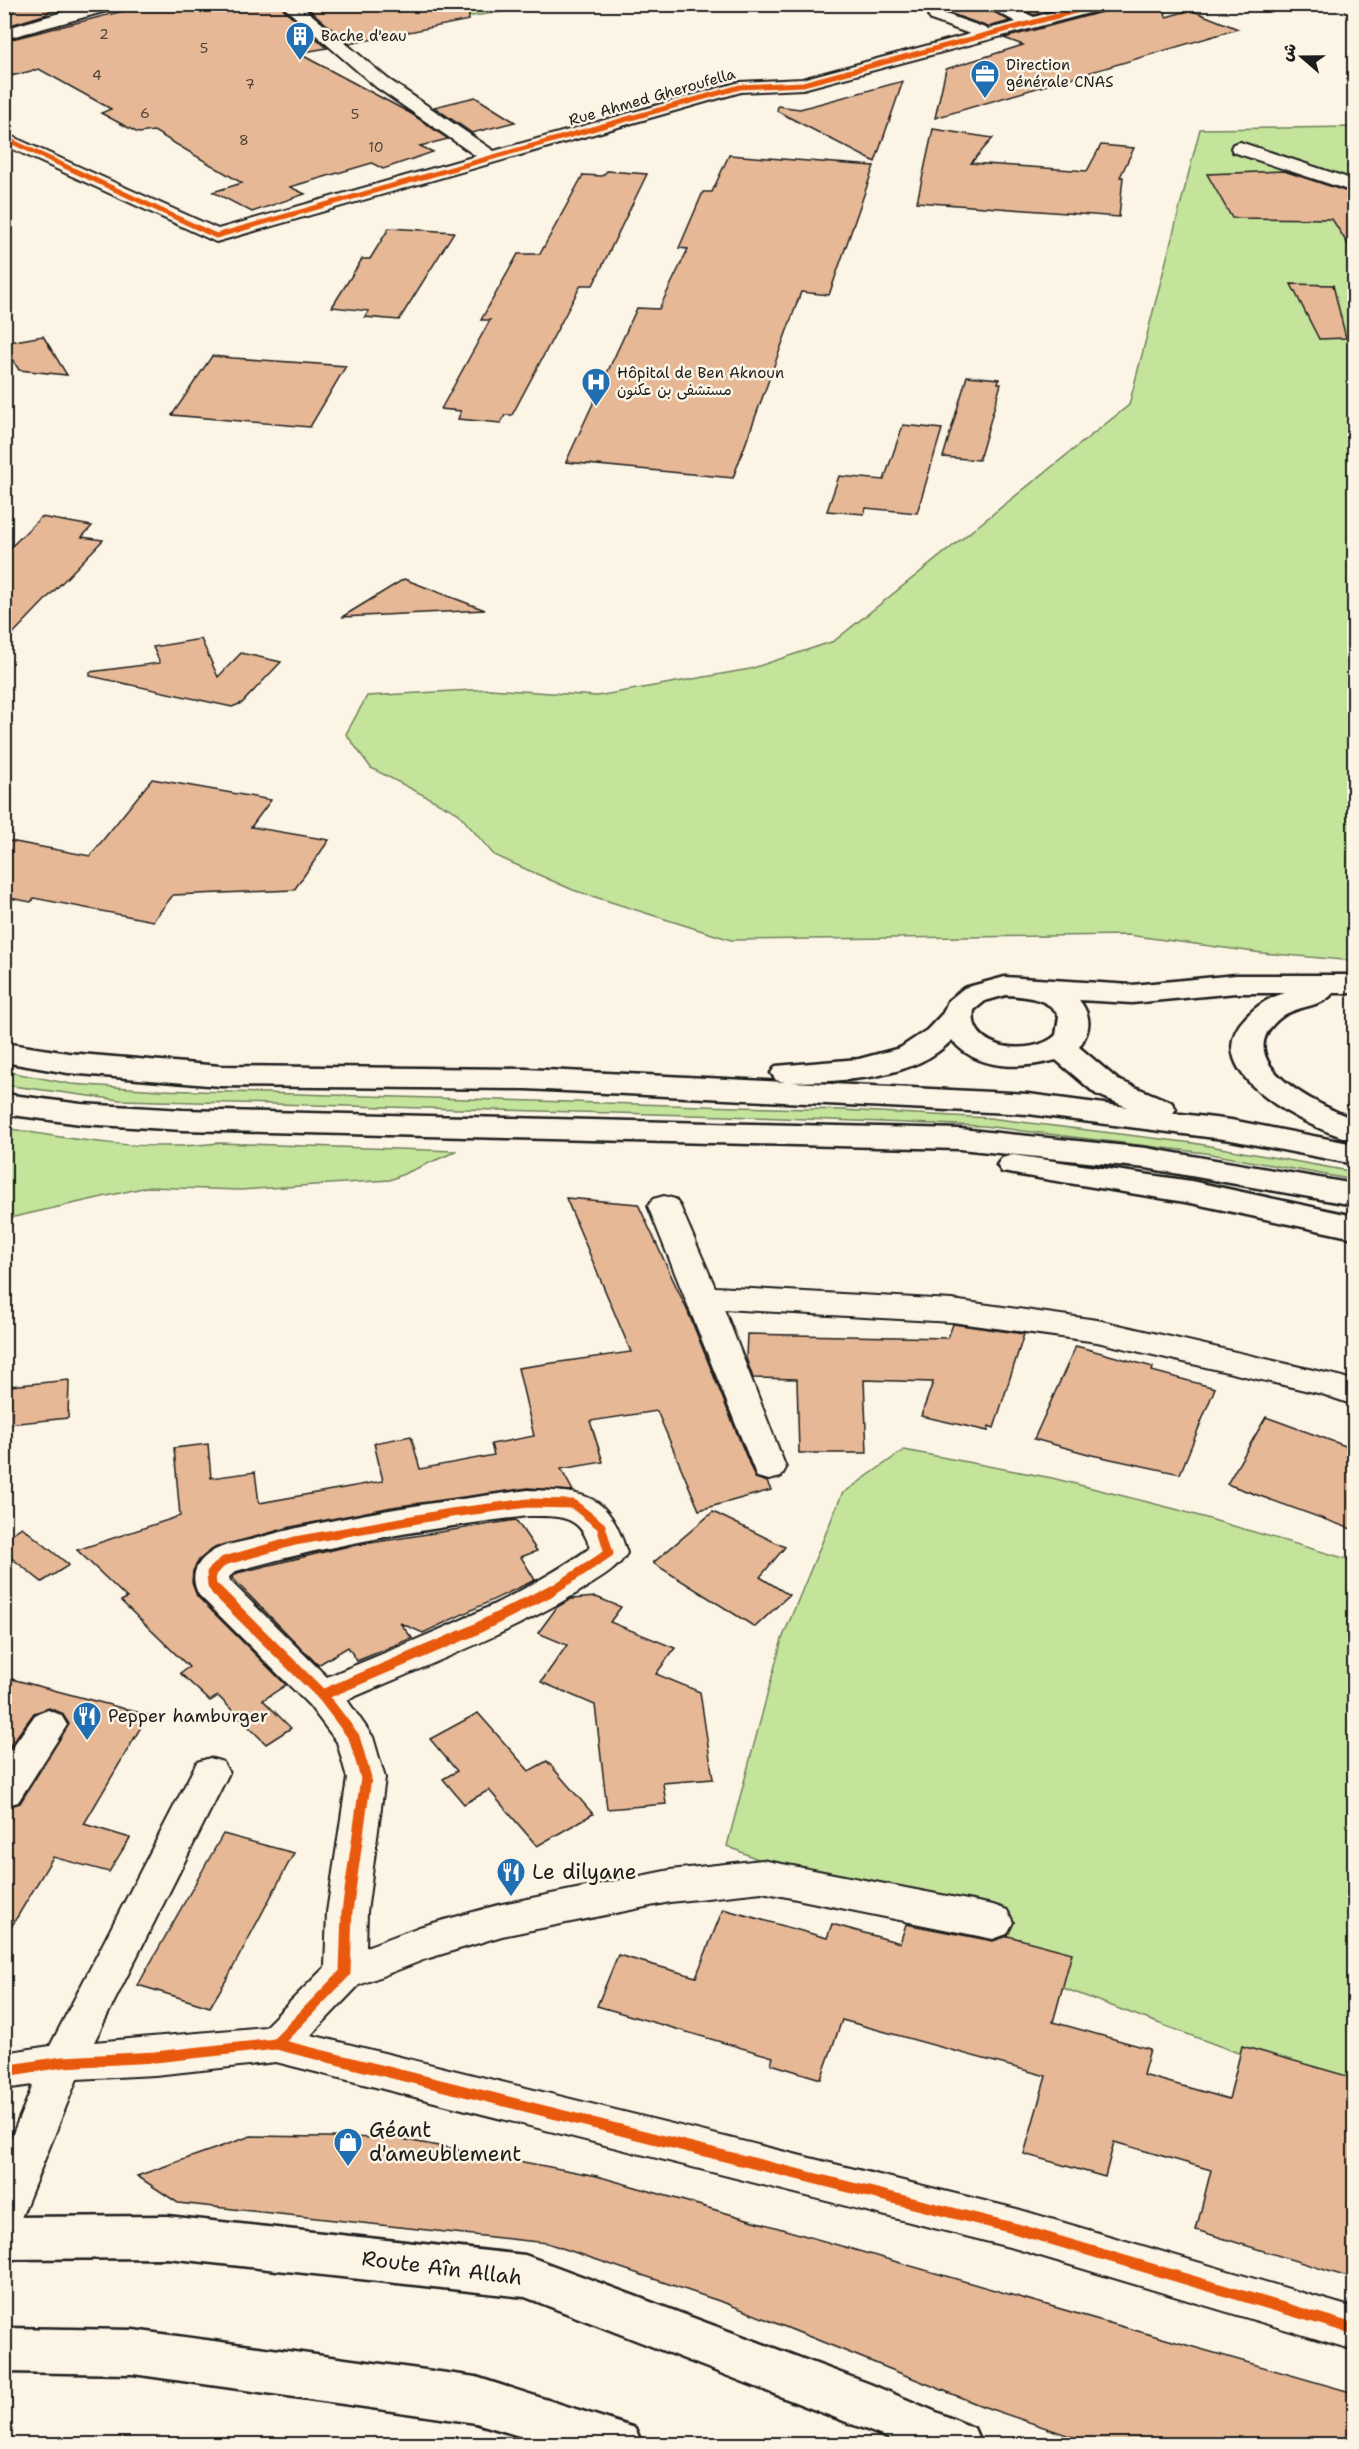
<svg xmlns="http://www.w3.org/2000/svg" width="1359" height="2449" font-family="'Shantell Sans','Playpen Sans Arabic',sans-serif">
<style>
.green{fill:#c4e39b;stroke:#70805c;stroke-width:1.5}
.building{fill:#e6b896;stroke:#1c1c1c;stroke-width:1.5}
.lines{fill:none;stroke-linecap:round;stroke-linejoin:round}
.street-casing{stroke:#1c1c1c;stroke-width:4}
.secondary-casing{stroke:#1c1c1c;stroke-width:5}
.highway-casing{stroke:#1c1c1c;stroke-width:5}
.street{fill:#fcf5e5;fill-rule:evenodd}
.secondary{fill:#fcf5e5;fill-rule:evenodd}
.highway{fill:#fcf5e5;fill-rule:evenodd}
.cycleway-far2-casing{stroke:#fcf5e5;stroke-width:8}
.cycleway-far1-casing{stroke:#fcf5e5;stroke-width:13}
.cycleway-casing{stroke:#fcf5e5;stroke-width:15}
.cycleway-far2{stroke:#e8590c;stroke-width:5}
.cycleway-far1{stroke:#e8590c;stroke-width:9}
.cycleway{stroke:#e8590c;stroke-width:11}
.labels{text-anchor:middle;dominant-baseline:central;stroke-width:5;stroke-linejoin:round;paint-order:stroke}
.far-number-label{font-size:14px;fill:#4e433a}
.far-poi-label{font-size:15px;fill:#1c1c1c;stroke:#fcf5e5;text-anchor:start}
.far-street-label{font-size:15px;fill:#1c1c1c;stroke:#fcf5e5}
.poi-label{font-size:18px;fill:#1c1c1c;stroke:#fcf5e5;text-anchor:start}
.near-poi-label{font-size:21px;fill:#1c1c1c;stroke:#fcf5e5;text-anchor:start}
.near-street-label{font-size:21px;fill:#1c1c1c;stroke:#fcf5e5}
</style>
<rect width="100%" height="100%" fill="#fcf5e5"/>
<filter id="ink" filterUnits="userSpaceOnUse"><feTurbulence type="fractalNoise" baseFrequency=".0167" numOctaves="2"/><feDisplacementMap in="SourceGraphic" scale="12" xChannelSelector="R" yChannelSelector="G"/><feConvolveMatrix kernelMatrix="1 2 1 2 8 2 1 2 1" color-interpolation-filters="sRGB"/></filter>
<g filter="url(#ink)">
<g class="green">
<path d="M5,5H11L8,10L43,11L53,5H86L5,28Z"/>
<path d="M450,5H500L508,11L466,17Z"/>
<path d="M1354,127V961L1262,953L1128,935L731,940L573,890L494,855L458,813L371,768L346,734L367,696L489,689L597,696L750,669L834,641L1129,405L1200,129Z"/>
<path d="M4,1071L71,1084L159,1090L842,1110L989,1118L1193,1143L1354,1172V1180L1205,1153L983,1126L727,1116L120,1100L5,1085Z"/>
<path d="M5,1128C74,1140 148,1152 219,1143L457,1151L390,1180L240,1190L147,1187L5,1219Z"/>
<path d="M904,1450L1052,1478L1175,1509L1354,1561V2096L1031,1976L727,1846L782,1639L842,1494Z"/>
</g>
<g class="building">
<path d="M17,4H53L47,14L4,27Z"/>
<path d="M151,4H278L327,48L298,53L410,113L448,139L420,146L433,152L383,169L372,163L290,187L305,194L252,212L213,192L242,183L154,131L138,133L101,113L111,109L39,69L11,76L4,88V41Z"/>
<path d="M303,4H468L469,20L349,44Z"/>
<path d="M923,4H980L1010,21L988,27L938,9L930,10L922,7Z"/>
<path d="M1012,4H1071L1034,15Z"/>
<path d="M1112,4H1164L1166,17L1191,10L1238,29L935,118L946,69L1023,45L1004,38L1109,10Z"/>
<path d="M903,81L875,162L777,111L778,106L800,109Z"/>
<path d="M475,97L515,122L472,133L434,107Z"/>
<path d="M933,129L993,138L971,163L1087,171L1101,145L1134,148L1120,177H1123L1119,217L917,202Z"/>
<path d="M729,155L874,166L829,295L801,292L733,478L566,462L637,308L659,309L688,249L679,248L703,192H712Z"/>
<path d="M607,171L647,174L593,285H581L512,415H505L501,423L458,419L461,411L441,409L490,320H481L518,254H540L583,175L602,176Z"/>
<path d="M1284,171L1354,194V254L1332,219L1232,218L1207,174Z"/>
<path d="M389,228L454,232L399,320L365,317L369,311L332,307L362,259H370Z"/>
<path d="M1291,284L1333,285L1346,338L1319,339Z"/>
<path d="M43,336L67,375L19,370L4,346V343Z"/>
<path d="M212,356L233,358L346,366L310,427L172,415Z"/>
<path d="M967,376L999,379L998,383L1001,384L979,460L943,457Z"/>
<path d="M903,425L942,429L917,513L866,508L864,514L827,511L839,476L884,480Z"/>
<path d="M41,517L92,526L82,537L103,540L4,643V554Z"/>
<path d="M404,579L485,610L342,617Z"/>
<path d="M201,639L218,677L241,653L281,662L242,703L232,707L90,676V672L160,663L153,647Z"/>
<path d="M152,779L271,800L251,827L329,840L294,890L173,895L153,921L34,898L31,902L4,897V840L90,856Z"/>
<path d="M566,1198L638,1204L688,1312L755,1478L767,1482L771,1490L699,1510L657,1411L590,1421L603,1462L561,1469L573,1491L528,1488L392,1507L291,1527L214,1548L199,1560L193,1571L192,1583L197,1596L286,1685L263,1700L291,1728L266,1744L218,1696L210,1701L180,1673L189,1667L121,1601L127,1598L77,1550L180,1516L174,1448L208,1444L211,1478L255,1472L259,1503L383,1481L374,1443L411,1436L420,1469L494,1455L491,1444L534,1436L518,1368L631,1352Z"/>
<path d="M953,1324L1024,1334L994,1428L989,1426L988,1431L921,1416L933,1382L864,1380L867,1453H799L797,1379L753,1378L746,1358L747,1334L948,1338Z"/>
<path d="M1076,1346L1153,1367L1152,1371L1215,1388L1180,1474L1092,1455L1034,1439Z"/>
<path d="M69,1380L68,1418L9,1424L10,1386Z"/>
<path d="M1266,1417L1354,1449V1530L1227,1484Z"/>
<path d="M713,1512L785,1547L760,1577L789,1595L755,1627L653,1563Z"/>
<path d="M516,1520L537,1551L521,1557L535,1580L423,1633L400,1623L412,1638L357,1661L348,1647L318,1665L232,1578L237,1573L345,1547Z"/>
<path d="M22,1527L69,1565L42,1582L4,1552V1539Z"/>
<path d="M596,1597L621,1607L610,1622L675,1648L656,1674L700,1692L713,1779L663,1783L666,1804L607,1809L595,1705L541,1682L567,1645L538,1633L557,1607L571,1599Z"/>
<path d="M4,1677L148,1715L84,1824L130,1838L109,1872L53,1857L4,1939V1808L20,1803L69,1724L62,1713L49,1708L34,1713L4,1754Z"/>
<path d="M478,1713L529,1771L547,1761L593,1814L537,1846L489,1790L464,1804L443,1779L457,1771L430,1739Z"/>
<path d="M223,1834L294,1853L228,1977L210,2007L138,1985Z"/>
<path d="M723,1909L827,1938L832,1924L900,1943L906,1924L993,1941L1008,1936L1072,1953L1053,2022L1150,2049L1143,2075L1229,2099L1242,2046L1354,2078V2279L1196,2230L1211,2170L1114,2142L1105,2177L1024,2154L1046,2076L842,2020L821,2079L771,2064L773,2057L597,2006L618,1955L696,1977Z"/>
<path d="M251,2136L396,2138L597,2176L1354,2393V2445H1096L982,2406L728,2304L547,2243L178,2203L137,2176Z"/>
</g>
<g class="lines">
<g class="street-casing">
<g id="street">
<path d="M91,4H120L118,8L4,39V29Z"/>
<path d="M280,4H299L388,79L494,151L740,82L802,79L970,34L931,20L928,16L931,12L937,11L988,29L1016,22L982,4H1005L1034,17L1081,4H1110L1108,8L803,89L741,92L216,242L4,145V133L218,229L476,156L376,87Z"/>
<path d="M1240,142L1354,180V192L1233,152L1231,148L1233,144Z"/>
<path d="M664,1196L675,1199L680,1206L715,1287L952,1300L1097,1320L1339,1376L1354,1381V1405L1322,1394L1097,1342L952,1322L724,1309L786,1468L781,1477L769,1480L757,1477L648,1206L653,1199Z"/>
<path d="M528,1490C586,1492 608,1492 627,1553C617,1571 594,1582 577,1593C504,1636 425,1666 347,1700L373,1737L385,1778L367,1912L366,1947L419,1927L502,1904L670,1870L762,1860L993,1905L1007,1910L1013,1922L1007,1934L993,1939L762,1892L670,1902L502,1936L426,1959L359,1985L311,2035L1017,2209L1354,2308V2350L1017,2249L276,2062L155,2075L77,2079L19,2223L4,2228V2155L33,2085L4,2089V2053L50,2046L197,1762L210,1758L223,1762L229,1773L94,2042L265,2027L325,1967L327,1912L347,1778L337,1742L309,1705L199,1595C190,1578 194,1564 210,1553C222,1544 244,1542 258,1538C346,1514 438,1502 528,1490ZM528,1516C559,1516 580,1514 590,1548C509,1605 417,1639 327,1677L230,1581L229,1577L236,1571C331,1544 430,1528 528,1516Z"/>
<path d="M48,1710L61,1715L67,1725L18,1802L4,1806V1759L35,1715Z"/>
</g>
</g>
<g class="secondary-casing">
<g id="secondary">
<path d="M167,2216L525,2255L870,2384L974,2428L981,2444H903L525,2297L167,2258L4,2259V2217Z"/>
<path d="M4,2328L133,2330L476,2377L635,2428L642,2444H546L476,2423L133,2374L4,2372Z"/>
</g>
</g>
<g class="highway-casing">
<g id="highway">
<path d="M1236,975H1354V993H1333C1322,1008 1295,1005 1280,1018C1226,1062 1319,1106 1354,1119V1140C1312,1131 1192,1072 1246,1017C1258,1005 1268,998 1285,993H1236L1132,1003L1079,1000C1092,1016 1091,1030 1079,1047L1118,1080L1171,1102L1176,1109L1173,1113L1231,1120L1354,1144V1164L1231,1140L1028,1114L526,1089L220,1086L68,1073L4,1062V1043L68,1053L220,1066L526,1069L785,1082L776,1080L771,1073L776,1066L859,1059L900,1048L927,1030L943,1013L948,1001L964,988L1005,977L1132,985ZM1006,995C1024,996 1050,998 1059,1016L1056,1035C1033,1057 967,1051 974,1010L985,1001ZM952,1040C977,1071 1022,1069 1056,1060L1096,1094L1127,1107L1028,1094L792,1082C846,1081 912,1080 952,1040Z"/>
<path d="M4,1094L81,1104L183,1110L960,1129L1146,1148L1354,1184V1205L1146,1168L960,1149L183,1130L81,1124L4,1114Z"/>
<path d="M1013,1155L1191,1181L1354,1216V1238L1191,1203L1002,1172L997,1165L1002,1158Z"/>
</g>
</g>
<use href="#street" class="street"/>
<use href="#secondary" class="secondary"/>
<use href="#highway" class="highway"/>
<g class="cycleway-far2-casing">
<path id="cycleway-far2" d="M4,138L216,236L740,87L803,84L1102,4"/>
</g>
<g class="cycleway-far1-casing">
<path id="cycleway-far1" d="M218,1592L212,1586L211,1573L224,1561L295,1541L451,1513L528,1503L573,1504L601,1526L609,1553L550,1592"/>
</g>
<g class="cycleway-casing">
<g id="cycleway">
<path d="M216,1590L322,1695"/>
<path d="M322,1695L470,1632L552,1590"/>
<path d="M276,2044L1017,2229L1354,2329"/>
<path d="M4,2071L63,2062L155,2057L276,2044L345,1973L347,1912L366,1778L354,1737L322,1695"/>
</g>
</g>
<use href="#cycleway-far2" class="cycleway-far2"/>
<use href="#cycleway-far1" class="cycleway-far1"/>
<use href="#cycleway" class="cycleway"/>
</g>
</g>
<defs>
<g id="building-pin" transform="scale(1.5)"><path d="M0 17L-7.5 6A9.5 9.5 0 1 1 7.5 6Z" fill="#1f6fb2" stroke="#fcf5e5"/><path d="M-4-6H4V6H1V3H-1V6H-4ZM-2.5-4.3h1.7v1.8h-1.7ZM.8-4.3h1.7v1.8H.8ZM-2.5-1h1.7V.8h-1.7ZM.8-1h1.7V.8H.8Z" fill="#fff"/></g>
<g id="office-pin" transform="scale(1.5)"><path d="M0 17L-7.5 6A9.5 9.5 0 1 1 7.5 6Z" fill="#1f6fb2" stroke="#fcf5e5"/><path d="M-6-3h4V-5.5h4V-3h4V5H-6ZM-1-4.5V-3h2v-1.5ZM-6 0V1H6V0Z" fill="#fff"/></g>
<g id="hospital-pin" transform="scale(1.5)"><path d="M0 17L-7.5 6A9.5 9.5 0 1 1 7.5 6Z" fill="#1f6fb2" stroke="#fcf5e5"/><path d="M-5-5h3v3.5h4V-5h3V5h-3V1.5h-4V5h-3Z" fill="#fff"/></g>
<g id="restaurant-pin" transform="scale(1.5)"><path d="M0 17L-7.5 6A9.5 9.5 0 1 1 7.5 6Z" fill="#1f6fb2" stroke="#fcf5e5"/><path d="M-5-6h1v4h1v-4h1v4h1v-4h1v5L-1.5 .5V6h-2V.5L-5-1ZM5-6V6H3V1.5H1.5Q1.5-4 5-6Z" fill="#fff"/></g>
<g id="shop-pin" transform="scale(1.5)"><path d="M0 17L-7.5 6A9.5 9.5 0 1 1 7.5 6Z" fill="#1f6fb2" stroke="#fcf5e5"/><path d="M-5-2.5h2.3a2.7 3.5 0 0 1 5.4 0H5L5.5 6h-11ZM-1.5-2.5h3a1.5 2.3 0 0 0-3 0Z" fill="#fff"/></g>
</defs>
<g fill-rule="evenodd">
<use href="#building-pin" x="300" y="36"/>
<use href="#office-pin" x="985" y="74"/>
<use href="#hospital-pin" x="596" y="382"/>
<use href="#restaurant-pin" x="87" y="1716"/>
<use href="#restaurant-pin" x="511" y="1872"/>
<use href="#shop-pin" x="348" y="2142"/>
</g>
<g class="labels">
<g class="far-number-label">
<text x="104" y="34">2</text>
<text x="204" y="48">5</text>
<text x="97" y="75">4</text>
<text x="250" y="84">7</text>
<text x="145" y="113">6</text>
<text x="355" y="114">5</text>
<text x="244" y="140">8</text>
<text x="376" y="147">10</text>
</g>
<g class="far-poi-label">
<text x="321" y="36">Bache d'eau</text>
<text x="1006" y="65">Direction<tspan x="1006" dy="17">générale CNAS</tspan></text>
<text x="617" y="373">Hôpital de Ben Aknoun<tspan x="617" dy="17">مستشفى بن عكنون</tspan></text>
</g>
<g class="far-street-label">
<text transform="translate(652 97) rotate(-16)">Rue Ahmed Gheroufella</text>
</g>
<g class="poi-label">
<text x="108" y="1716">Pepper hamburger</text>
</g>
<g class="near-poi-label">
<text x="532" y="1872">Le dilyane</text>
<text x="369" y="2130">Géant<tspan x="369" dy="24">d'ameublement</tspan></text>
</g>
<g class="near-street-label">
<text transform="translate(442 2268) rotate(7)">Route Aîn Allah</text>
</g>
</g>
<rect width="1359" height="2449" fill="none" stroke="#fcf5e5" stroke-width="24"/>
<rect x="12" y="12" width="1335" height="2425" fill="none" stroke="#1c1c1c" stroke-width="2" filter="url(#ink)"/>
<g transform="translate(1302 57) rotate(290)" stroke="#fcf5e5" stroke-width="4.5" paint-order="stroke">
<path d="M0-4.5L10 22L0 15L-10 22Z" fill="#1c1c1c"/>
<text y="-9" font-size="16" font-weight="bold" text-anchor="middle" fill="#1c1c1c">ش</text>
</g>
</svg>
